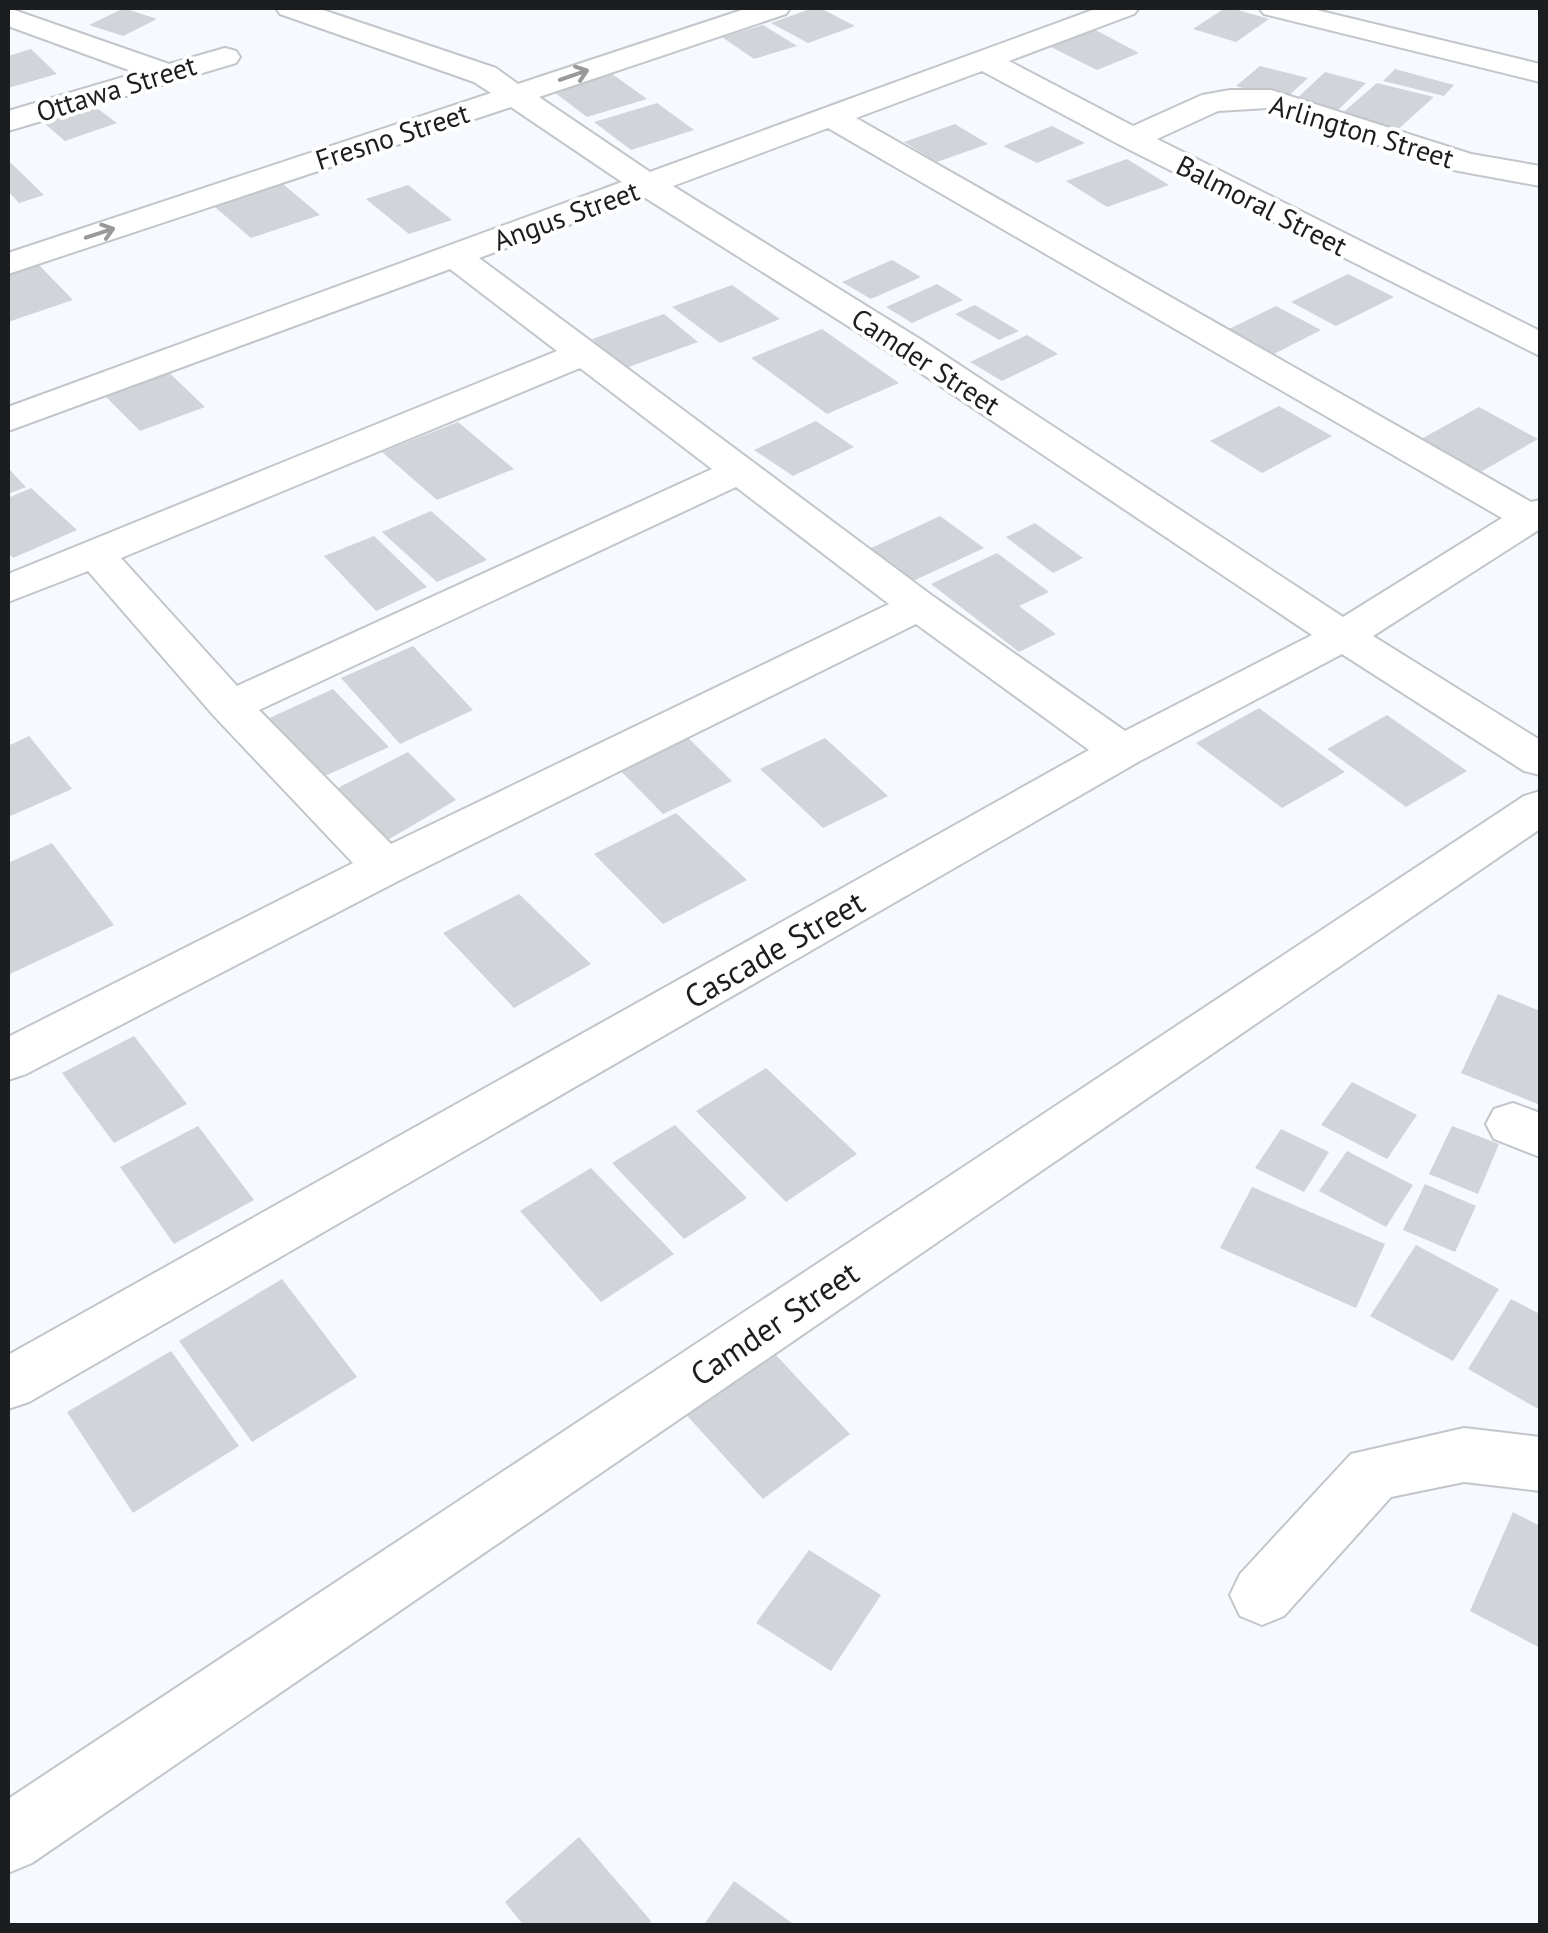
<svg xmlns="http://www.w3.org/2000/svg" width="1548" height="1933" font-family="'PT Sans',sans-serif">
<style>
.building{fill:#d1d5d9}
.lines{fill:none;stroke-linecap:round;stroke-linejoin:round}
.street-casing{stroke:#c2c6ca;stroke-width:4}
.street{fill:#fff;fill-rule:evenodd}
.oneway{stroke:#99999a}
.labels{text-anchor:middle;dominant-baseline:central;stroke-width:8;stroke-linejoin:round;paint-order:stroke}
.far-street-label{font-size:28px;fill:#1c1d1e;stroke:#fff}
.street-label{font-size:32px;fill:#1c1d1e;stroke:#fff}
</style>
<rect width="100%" height="100%" fill="#f6f9fd"/>
<g class="building">
<path d="M124,8L157,19L123,36L89,25Z"/>
<path d="M813,8H820L855,26L808,43L771,23Z"/>
<path d="M1225,8H1231L1269,19L1236,42L1193,29Z"/>
<path d="M1084,24L1139,53L1097,70L1039,41Z"/>
<path d="M763,25L797,46L754,59L722,37Z"/>
<path d="M31,49L57,74L8,88V56Z"/>
<path d="M1260,66L1308,78L1284,100L1236,86Z"/>
<path d="M1395,69L1454,85L1444,96L1383,81Z"/>
<path d="M608,71L647,99L587,117L550,89Z"/>
<path d="M1325,72L1366,83L1336,112L1294,101Z"/>
<path d="M1377,83L1434,97L1396,131L1340,115Z"/>
<path d="M90,103L117,123L65,141L39,119Z"/>
<path d="M657,103L694,130L631,150L594,122Z"/>
<path d="M955,124L988,144L937,162L904,142Z"/>
<path d="M1052,126L1085,143L1037,163L1003,146Z"/>
<path d="M1127,159L1169,185L1107,207L1066,181Z"/>
<path d="M11,163L44,195L19,203L8,191V165Z"/>
<path d="M277,179L320,215L251,238L209,202Z"/>
<path d="M408,185L452,220L409,234L366,199Z"/>
<path d="M892,260L921,277L871,299L842,282Z"/>
<path d="M38,264L73,300L8,322V274Z"/>
<path d="M1348,274L1394,297L1336,326L1291,302Z"/>
<path d="M937,284L963,300L912,323L886,307Z"/>
<path d="M732,285L780,319L720,343L672,307Z"/>
<path d="M975,305L1019,331L999,340L955,314Z"/>
<path d="M1276,306L1321,330L1266,358L1221,333Z"/>
<path d="M664,314L698,342L626,368L592,339Z"/>
<path d="M822,329L899,383L827,414L751,358Z"/>
<path d="M1027,335L1058,354L1002,381L970,362Z"/>
<path d="M161,365L205,407L140,431L97,388Z"/>
<path d="M1279,406L1332,436L1262,473L1210,441Z"/>
<path d="M1479,407L1538,439L1470,478L1412,444Z"/>
<path d="M816,421L854,447L793,476L754,450Z"/>
<path d="M458,422L514,469L437,500L382,452Z"/>
<path d="M8,468L26,487L8,494Z"/>
<path d="M31,488L77,530L13,558L8,553V498Z"/>
<path d="M431,511L487,560L437,582L382,532Z"/>
<path d="M940,516L984,548L911,582L869,549Z"/>
<path d="M1035,523L1083,558L1053,573L1006,537Z"/>
<path d="M374,536L427,587L376,611L324,556Z"/>
<path d="M997,553L1049,592L1019,606L1056,634L1019,652L931,584Z"/>
<path d="M413,646L473,710L400,744L341,678Z"/>
<path d="M333,689L389,747L318,779L265,720Z"/>
<path d="M1259,708L1345,772L1282,808L1196,743Z"/>
<path d="M1387,715L1467,771L1406,807L1327,749Z"/>
<path d="M679,729L732,781L663,814L611,761Z"/>
<path d="M29,736L72,789L8,817V746Z"/>
<path d="M825,738L888,796L823,828L760,769Z"/>
<path d="M408,752L456,800L379,845L328,793Z"/>
<path d="M676,813L747,880L663,924L594,854Z"/>
<path d="M52,843L114,925L8,975V863Z"/>
<path d="M519,894L591,964L514,1008L443,933Z"/>
<path d="M1498,994L1540,1011V1105L1461,1073Z"/>
<path d="M134,1036L187,1104L114,1143L62,1073Z"/>
<path d="M766,1068L857,1154L786,1202L696,1111Z"/>
<path d="M1352,1082L1417,1115L1387,1159L1321,1125Z"/>
<path d="M675,1125L747,1198L684,1239L612,1163Z"/>
<path d="M198,1126L254,1200L174,1244L120,1167Z"/>
<path d="M1452,1126L1499,1144L1478,1194L1429,1174Z"/>
<path d="M1281,1129L1329,1152L1304,1192L1255,1168Z"/>
<path d="M1347,1151L1413,1185L1386,1227L1319,1191Z"/>
<path d="M591,1168L674,1254L601,1302L520,1211Z"/>
<path d="M1425,1184L1476,1206L1455,1252L1403,1230Z"/>
<path d="M1252,1187L1385,1244L1356,1308L1220,1248Z"/>
<path d="M1416,1245L1499,1289L1453,1361L1370,1316Z"/>
<path d="M282,1279L357,1377L252,1442L179,1341Z"/>
<path d="M1511,1299L1540,1314V1410L1468,1369Z"/>
<path d="M758,1336L850,1434L763,1499L670,1397Z"/>
<path d="M171,1351L239,1446L133,1513L67,1412Z"/>
<path d="M1513,1512L1540,1526V1648L1470,1611Z"/>
<path d="M809,1550L881,1595L831,1671L756,1623Z"/>
<path d="M579,1837L651,1921L647,1926H524L505,1902Z"/>
<path d="M734,1881L796,1926H703Z"/>
</g>
<g class="lines">
<g class="street-casing">
<g id="street">
<path d="M8,8L169,64L225,48L236,51L240,57L236,63L8,131V111L137,73L8,26Z"/>
<path d="M276,8H317L496,68L518,84L748,8H790L786,14L539,97L650,172L1098,8H1139L1134,14L1009,61L1133,126L1202,95L1230,90H1271L1471,154L1540,166V186L1453,170L1268,108L1218,111L1157,139L1540,331V356L1122,146L982,71L856,118L1531,502L1540,500V529L1373,636L1540,740V775L1524,771L1342,654L1138,762L29,1402L8,1409V1355L1089,750L916,624L402,879L26,1074L8,1080V1037L353,863L214,716L88,571L8,602V574L557,351L450,269L8,431V407L622,182L511,107L8,274V253L491,93L474,82L280,14ZM828,128L1502,518L1343,617L923,341L673,186ZM644,197L897,357L1312,635L1125,731L934,597L479,258ZM580,368L712,469L237,686L121,558ZM736,487L889,604L391,844L259,710Z"/>
<path d="M1259,8H1308L1540,64V82L1264,14Z"/>
<path d="M1540,791V829L32,1863L8,1873V1799L1524,796Z"/>
<path d="M1513,1103L1540,1113V1157L1494,1139L1486,1124L1494,1109Z"/>
<path d="M1464,1428L1540,1437V1491L1464,1482L1391,1497L1284,1616L1262,1625L1240,1616L1230,1595L1240,1574L1351,1454Z"/>
</g>
</g>
<use href="#street" class="street"/>
</g>
<defs><path id="oneway-shaft" d="M-6 0H5M1.5-3L5.5 0L1.5 3" fill="none" stroke-width="1.6" stroke-linecap="round" stroke-linejoin="round" transform="scale(2.5)"/></defs>
<g class="oneway">
<use href="#oneway-shaft" transform="translate(574 75) rotate(-19)"/>
<use href="#oneway-shaft" transform="translate(100 233) rotate(-18)"/>
</g>
<g class="labels">
<g class="far-street-label">
<text transform="translate(116 88) rotate(-17)">Ottawa Street</text>
<text transform="translate(1362 131) rotate(17)">Arlington Street</text>
<text transform="translate(392 136) rotate(-18)">Fresno Street</text>
<text transform="translate(1262 205) rotate(27)">Balmoral Street</text>
<text transform="translate(566 215) rotate(-20)">Angus Street</text>
<text transform="translate(926 361) rotate(33)">Camder Street</text>
</g>
<g class="street-label">
<text transform="translate(774 949) rotate(-30)">Cascade Street</text>
<text transform="translate(774 1323) rotate(-34)">Camder Street</text>
</g>
</g>
<rect width="1548" height="1933" fill="none" stroke="#1c1d1e" stroke-width="20"/>
</svg>
